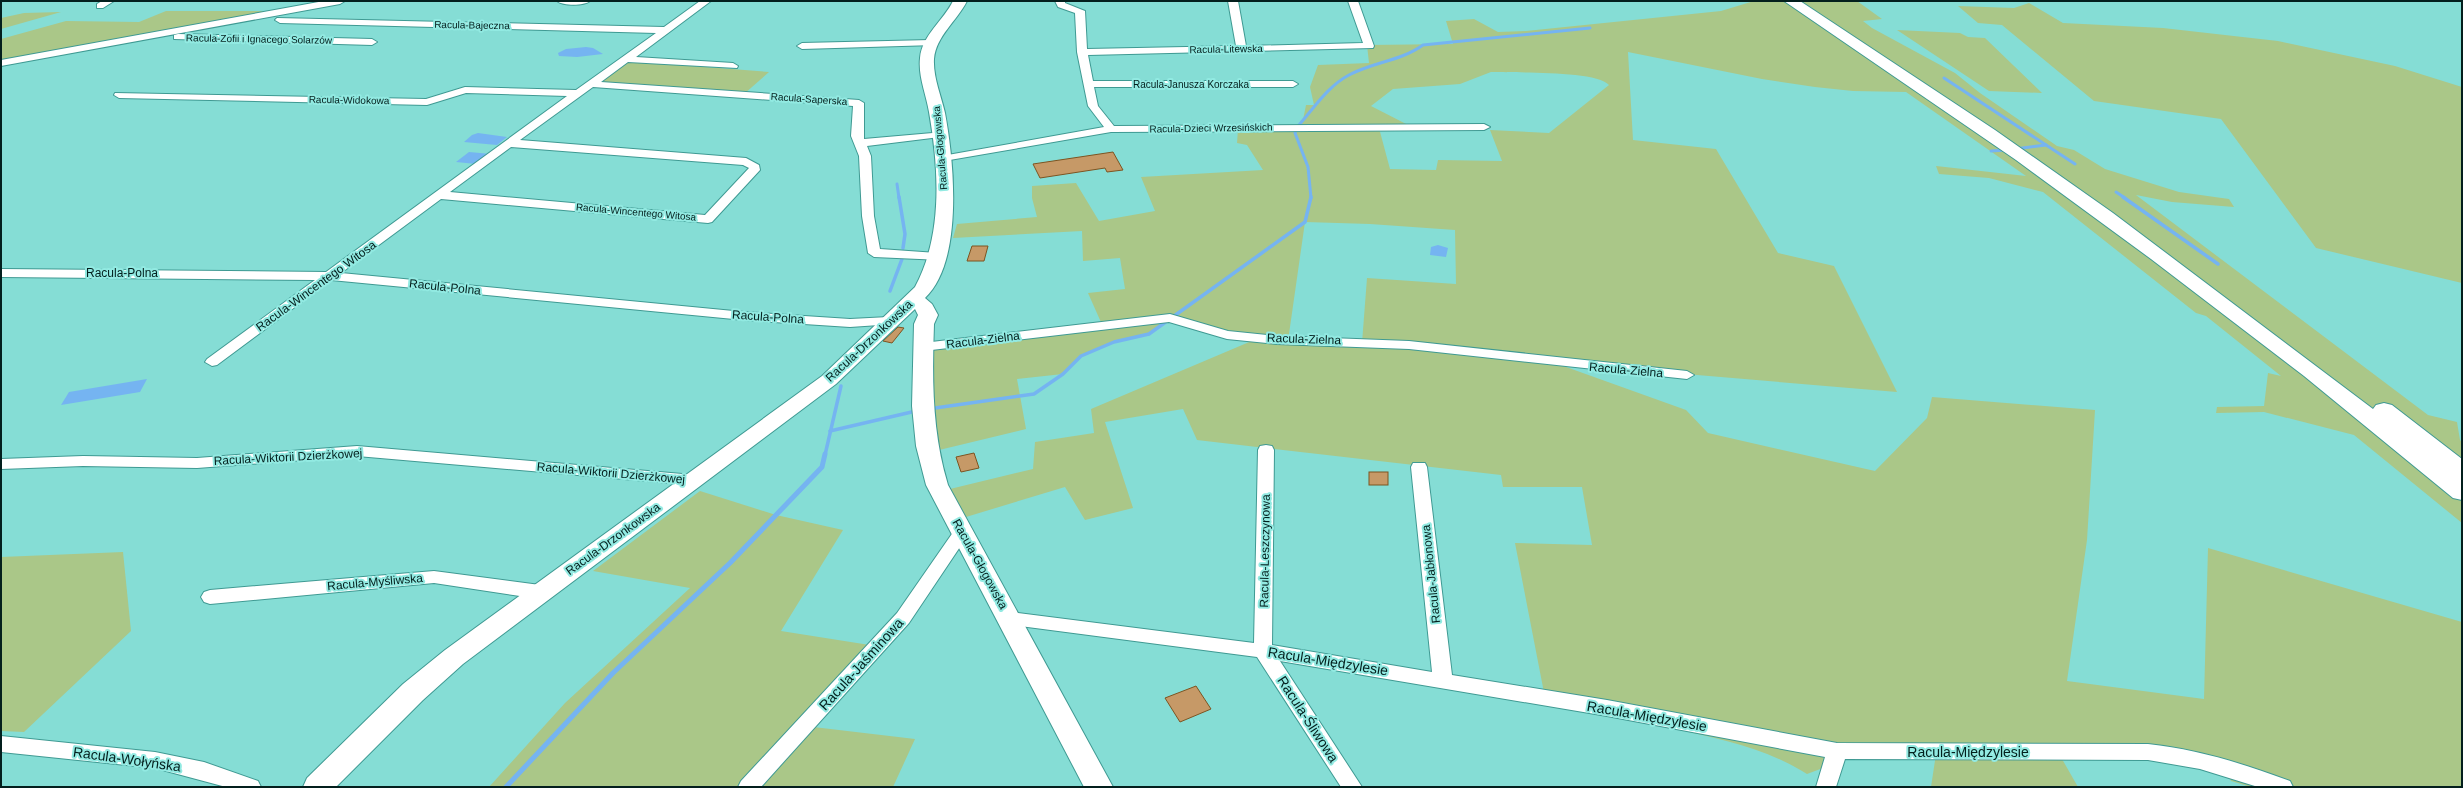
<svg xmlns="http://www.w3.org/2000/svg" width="2463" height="788" font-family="Helvetica,sans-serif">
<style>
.green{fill:#aac788;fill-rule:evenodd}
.water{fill:#75b4f1}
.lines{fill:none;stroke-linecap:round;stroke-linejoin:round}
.stream-far2{stroke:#75b4f1;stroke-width:3}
.stream-far1{stroke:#75b4f1;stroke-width:3.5}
.stream{stroke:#75b4f1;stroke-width:5}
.building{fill:#c69967;stroke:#7d5421}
.street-casing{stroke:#3f9a93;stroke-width:2}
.secondary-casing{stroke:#3f9a93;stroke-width:2}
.highway-casing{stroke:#3f9a93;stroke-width:2}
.street{fill:#fff;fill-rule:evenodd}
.secondary{fill:#fff;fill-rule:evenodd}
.highway{fill:#fff;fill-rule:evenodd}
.labels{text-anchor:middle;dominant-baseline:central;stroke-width:4;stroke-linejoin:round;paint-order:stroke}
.far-street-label{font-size:10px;fill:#031f1d;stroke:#92eae2}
.street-label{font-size:12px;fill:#031f1d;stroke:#92eae2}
.near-street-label{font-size:14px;fill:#031f1d;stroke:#92eae2}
</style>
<rect width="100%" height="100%" fill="#85ddd5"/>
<g class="green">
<path d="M1754,1H1857L1882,19L1863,21L1872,28L1955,73L1980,93L2057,146L2074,150L2105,169L2179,192L2229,199L2234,207L2172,202L2136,195L2428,415L2457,422L2460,440L2462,442V523L2354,435L2264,412L2216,413L2217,407L2264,406L2268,373L2281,376L2206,316L2196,313L2043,192L1989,178L1939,174L1936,166L2026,176L1906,92L1853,91L1815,87L1762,79L1628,52L1633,140L1716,149L1778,253L1834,266L1897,392L1555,363L1686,410L1708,433L1875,471L1927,418L1932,397L2095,410L2087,540L2067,681L2204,699L2208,548L2462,622V787H2251L2231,781L2226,770L2180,756L2058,752L2078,787H1931L1936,754L1847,759L1807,774C1766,748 1720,739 1672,728C1630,719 1589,710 1546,703L1515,543L1592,545L1582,487H1503L1501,475L1197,440L1183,409L1105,422L1133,508L1085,520L1065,487L966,517L950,489L1033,469L1035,442L1094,433L1091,409L1254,340L1171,319L1149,334L1114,342L1081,356L1063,374L1017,379L1026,429L935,451L931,350L1104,329L1088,293L1125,289L1120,258L1083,261L1082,231L953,238L957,224L1037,217L1032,198V186L1076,183L1099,221L1155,211L1141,177L1263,170L1247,145L1237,143L1238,129L1297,127L1303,120L1306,105H1314L1310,87L1318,65L1369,63L1367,45L1453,44L1446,21L1474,19L1498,32L1526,31L1721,11ZM1491,72C1514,73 1596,70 1609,85L1549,133L1490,130L1502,161L1438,160L1436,170L1390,169L1379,128L1412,127L1371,106L1393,89L1460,84ZM1305,222L1370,224L1455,230L1456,284L1367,278L1362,343L1288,341Z"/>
<path d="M2029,3L2063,23L2163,28L2278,41L2395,66L2462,87V283L2316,248L2221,119L2094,101L2002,25L1978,23L1958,6L2014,8Z"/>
<path d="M166,11H277L1,60V39L66,21L139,22Z"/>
<path d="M61,12L1,29V18L24,13Z"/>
<path d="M1897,30L1960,33L1968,37L1985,38L2042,93L1989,91Z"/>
<path d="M627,61L769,72L744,94L600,82Z"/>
<path d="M700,491L776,515L843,530L781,631L876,646L805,726L915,739L893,787H489L565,703L690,588L593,571Z"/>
<path d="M123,552L131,631L24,732L1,731V557Z"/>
</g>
<g class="water">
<path d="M586,47L593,48L603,54L577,57L559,56L558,53L566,49Z"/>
<path d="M478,133L507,137L497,145L464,142L472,135Z"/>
<path d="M469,152L491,154L476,164L456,162Z"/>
<path d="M1438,245L1448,248L1446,257L1430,255L1431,247Z"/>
<path d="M147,379L140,392L61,405L69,392Z"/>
</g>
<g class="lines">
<g class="stream-far2">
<path d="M1944,78L2075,164"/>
<path d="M1299,125C1314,108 1328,86 1349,75C1373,62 1401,61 1423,45L1590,28"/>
<path d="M1297,128L1295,133L1308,167L1311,198"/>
<path d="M2015,149L2046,145"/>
<path d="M1991,151L2006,150"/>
<path d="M897,184L899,198"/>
<path d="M2116,192L2125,198"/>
</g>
<g class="stream-far1">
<path d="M899,197L905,234L903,248"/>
<path d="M2123,197L2218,264"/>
<path d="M890,291L902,259"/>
<path d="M935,408L1034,394L1063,374L1081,356L1114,342L1149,334L1305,222L1311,197"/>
<path d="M830,431L916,411"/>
<path d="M825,455L841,386"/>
</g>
<path class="stream" d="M506,787L613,673L730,563L822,467L825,454"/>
</g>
<g class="building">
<path d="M1113,152L1123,170L1107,172L1105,168L1040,178L1033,164Z"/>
<path d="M972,246H988L984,261H967Z"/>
<path d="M898,327L904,328L892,343L883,341Z"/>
<path d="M974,453L979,468L961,472L956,457Z"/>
<rect x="1369" y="472" width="19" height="13"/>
<path d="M1196,686L1211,709L1180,722L1165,698Z"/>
</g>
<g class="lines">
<g class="street-casing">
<g id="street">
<path d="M102,1H114L103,8H97V4Z"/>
<path d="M324,1H345L340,4L1,66V60Z"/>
<path d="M557,1H590C584,6 563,6 557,1Z"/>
<path d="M700,1H711L636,57L733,63L738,66L737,68L628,62L601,82L859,100L864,103V139L944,132L946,134L940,137L867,146L871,156L874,216L880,249L937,253L942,254L944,257L942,260L874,257L868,253L862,216L859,156L851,136L853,106L593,87L520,140L746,158L759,165L760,170L712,222L708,223L441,199L341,273L744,312L850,319L889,317L894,318L896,321L894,324L850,327L744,320L331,280L217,365L212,366L205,362L207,359L315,280L1,277V269L326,272L567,96L466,93L427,105L119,98L114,95L115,93L426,99L465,87L576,90L656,33L280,23L275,20L277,18L664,27ZM511,147L743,165L749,168L705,215L450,192Z"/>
<path d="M1055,1H1065V3L1085,11L1087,49L1236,46L1228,1H1238L1246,46L1363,43L1348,1H1358L1374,46L1373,48L1088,55L1093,81H1293L1298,84L1293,87H1094L1098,106L1114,126L1484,124L1490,127L1484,130L1111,132L938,162L936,160L942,156L1104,127L1088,106L1077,52L1075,13L1058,7Z"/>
<path d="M178,34L372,39L377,42L372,45L174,39V35Z"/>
<path d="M931,40L936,43L935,45L802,49L797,46L802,43Z"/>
<path d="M1170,314L1228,331L1277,336L1409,341L1687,371L1694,375L1687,379L1409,349L1277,344L1227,339L1169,322L923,351L916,347L923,343Z"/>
<path d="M1266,445L1272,446L1274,450L1272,645L1432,672L1411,467L1413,463H1425L1427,467L1452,675L1607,700L1837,743L2148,744C2197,749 2244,764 2290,781L2293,787H2258L2200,769L2148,760L1845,759L1836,787H1816L1825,757L1607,716L1280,661L1362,787H1341L1257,657L1005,624L1002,619L1005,614L1011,612L1254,643L1258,450L1260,446Z"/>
<path d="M357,446L694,475L700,476L702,480L700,484L694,485L357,456L197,468L83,466L1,469V459L83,456L197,458Z"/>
<path d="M962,526L968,528L970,532L909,623L761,787H738L741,781L897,613L956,528Z"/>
<path d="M434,571L540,585L546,587L549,592L546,597L540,599L434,583L210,604L204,602L201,597L204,592L210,590Z"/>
<path d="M1,736L155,752L204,762L258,781L261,787H226L155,768L1,752Z"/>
</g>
</g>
<g class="secondary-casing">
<path id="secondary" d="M953,1H967C957,21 936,36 934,59C933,77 941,95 945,113C954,161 964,261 925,298L932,304L938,315L934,324C932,379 932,432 948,485L1113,787H1084L926,485L916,446L912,406L914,324L918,315L915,309L836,384L463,664L423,700L336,787H303L307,778L403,684L445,650L822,376L915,287C943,235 939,169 929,112C926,94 918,76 920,58C922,35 944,20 953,1Z"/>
</g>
<g class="highway-casing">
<path id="highway" d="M1784,1H1800L1995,130L2113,213L2373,409L2376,405L2384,403L2392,405L2462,459V500L2453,498L2304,376L2151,259L2016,160Z"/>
</g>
<use href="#street" class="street"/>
<use href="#secondary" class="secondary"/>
<use href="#highway" class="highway"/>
</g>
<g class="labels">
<g class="far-street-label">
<text transform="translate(472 25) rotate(1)">Racula-Bajeczna</text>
<text transform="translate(259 39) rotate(1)">Racula-Zofii i Ignacego Solarzów</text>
<text transform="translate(1226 49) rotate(-1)">Racula-Litewska</text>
<text x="1191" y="84">Racula-Janusza Korczaka</text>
<text transform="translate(809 99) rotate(4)">Racula-Saperska</text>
<text transform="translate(349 100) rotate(1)">Racula-Widokowa</text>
<text transform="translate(1211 128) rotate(-1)">Racula-Dzieci Wrzesińskich</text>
<text transform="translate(940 148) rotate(-95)">Racula-Głogowska</text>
<text transform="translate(636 212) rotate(5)">Racula-Wincentego Witosa</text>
</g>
<g class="street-label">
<text x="122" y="273">Racula-Polna</text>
<text transform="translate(316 286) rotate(-36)">Racula-Wincentego Witosa</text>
<text transform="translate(445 287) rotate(6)">Racula-Polna</text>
<text transform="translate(768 317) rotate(4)">Racula-Polna</text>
<text transform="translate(1304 339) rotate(2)">Racula-Zielna</text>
<text transform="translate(983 340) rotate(-7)">Racula-Zielna</text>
<text transform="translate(869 341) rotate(-43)">Racula-Drzonkowska</text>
<text transform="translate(1626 370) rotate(5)">Racula-Zielna</text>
<text transform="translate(288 457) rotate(-3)">Racula-Wiktorii Dzierżkowej</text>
<text transform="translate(611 473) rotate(5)">Racula-Wiktorii Dzierżkowej</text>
<text transform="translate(613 539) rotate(-36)">Racula-Drzonkowska</text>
<text transform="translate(1265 551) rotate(-89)">Racula-Leszczynowa</text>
<text transform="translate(980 564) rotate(61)">Racula-Głogowska</text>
<text transform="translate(1431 574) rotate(-96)">Racula-Jabłonowa</text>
<text transform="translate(375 582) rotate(-5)">Racula-Myśliwska</text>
</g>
<g class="near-street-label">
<text transform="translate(1328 661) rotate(9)">Racula-Międzylesie</text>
<text transform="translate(861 664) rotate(-48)">Racula-Jaśminowa</text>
<text transform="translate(1647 716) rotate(10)">Racula-Międzylesie</text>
<text transform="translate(1308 719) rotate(57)">Racula-Śliwowa</text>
<text x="1968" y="752">Racula-Międzylesie</text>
<text transform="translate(127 759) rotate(8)">Racula-Wołyńska</text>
</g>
</g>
<rect width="2463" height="788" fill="none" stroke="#031f1d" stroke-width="4"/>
</svg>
